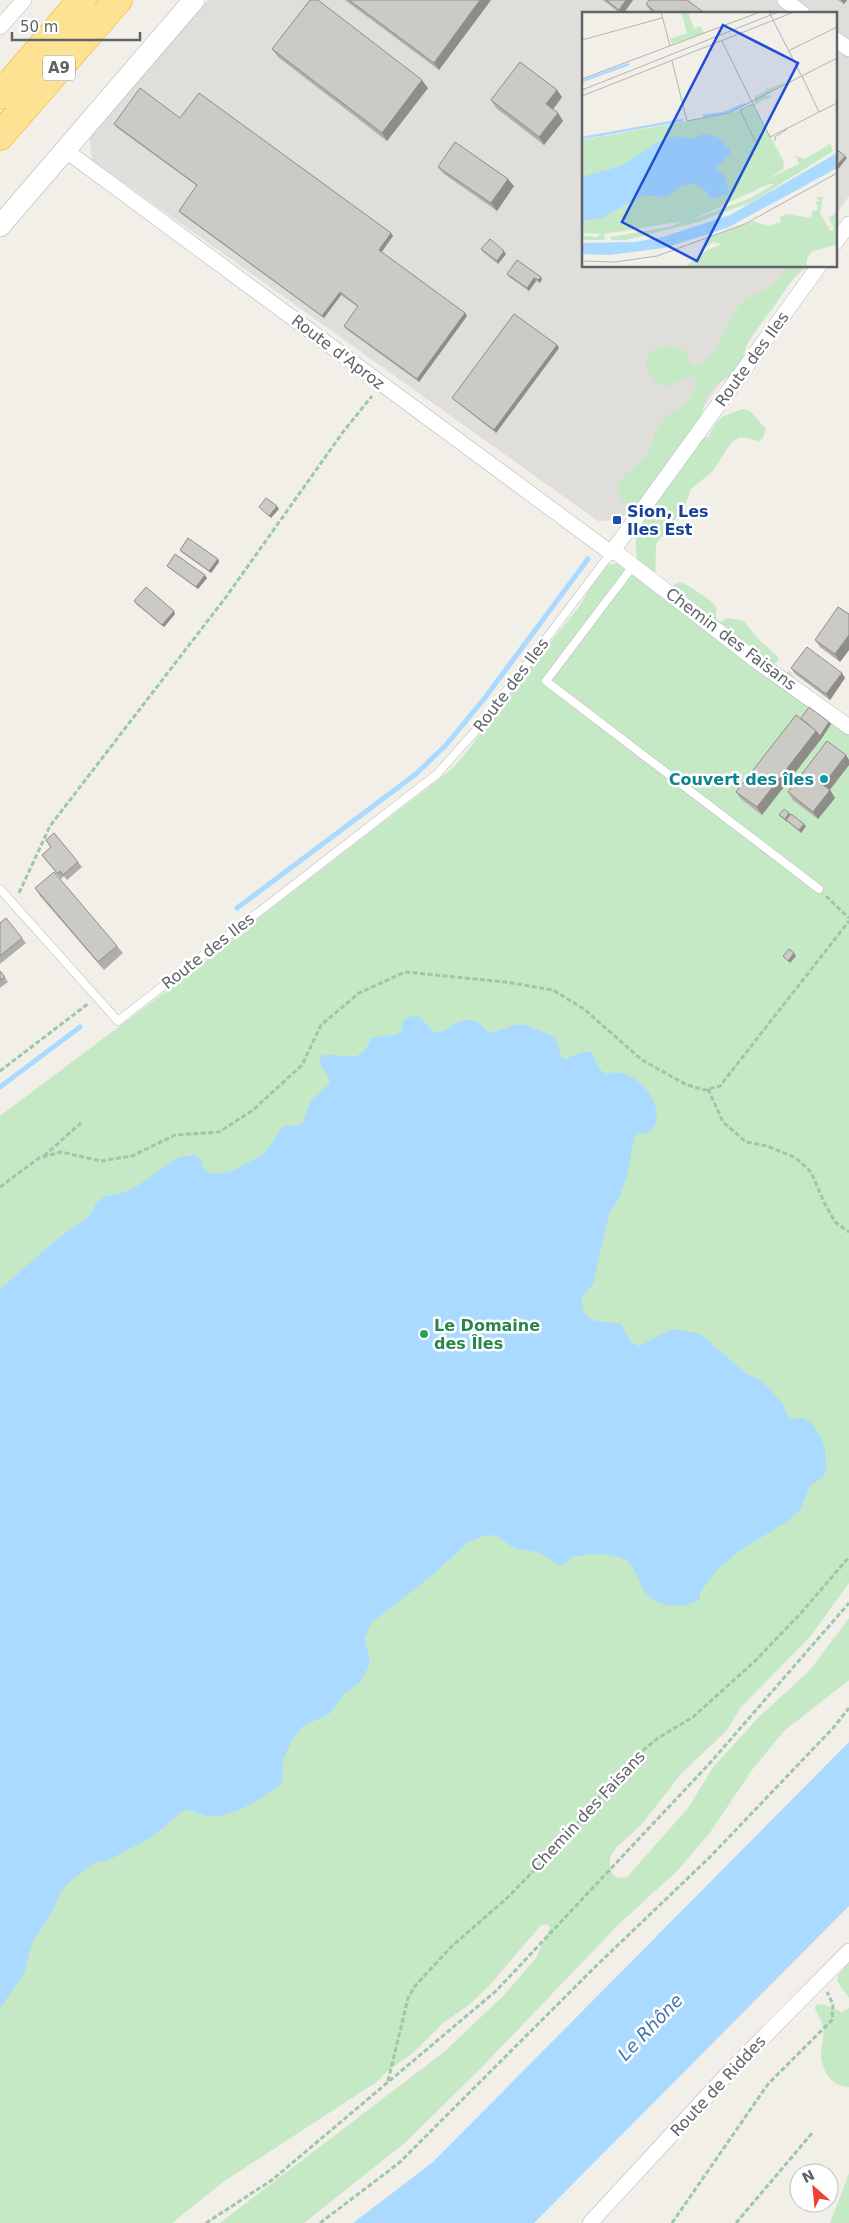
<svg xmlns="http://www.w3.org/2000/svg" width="849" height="2223" font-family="'DejaVu Sans',sans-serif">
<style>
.industrial{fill:#e0deda}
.green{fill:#c5e8c5}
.water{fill:#aadaff}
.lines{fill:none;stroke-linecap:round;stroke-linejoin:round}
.stream{stroke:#aadaff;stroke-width:5}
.lane-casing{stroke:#b5b8bc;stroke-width:9}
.street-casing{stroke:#b5b8bc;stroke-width:16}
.secondary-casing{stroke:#b6babf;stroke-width:22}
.highway-casing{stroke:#f9ab00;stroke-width:29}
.path{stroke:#9cc7a9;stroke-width:3;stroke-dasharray:5 2.5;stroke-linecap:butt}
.lane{stroke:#fff;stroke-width:8}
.street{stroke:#fff;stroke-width:15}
.secondary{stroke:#fff;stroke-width:21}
.highway{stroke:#fde293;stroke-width:28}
.wall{fill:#afaea9}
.shaded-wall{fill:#8f8d8a}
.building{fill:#cccac5;stroke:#8f8d8a}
.transit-dot{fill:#1a4fb4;stroke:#fff;stroke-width:2}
.culture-dot{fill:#0f9aa8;stroke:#fff;stroke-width:2}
.leisure-dot{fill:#2e9e5b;stroke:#fff;stroke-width:2}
.labels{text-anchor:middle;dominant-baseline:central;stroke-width:5;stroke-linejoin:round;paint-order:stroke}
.shield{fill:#fff;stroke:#8f9295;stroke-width:1}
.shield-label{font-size:15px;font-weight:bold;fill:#5f6368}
.street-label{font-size:16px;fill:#5f6368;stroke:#fff}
.transit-label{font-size:16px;font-weight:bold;fill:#164399;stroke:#fff;text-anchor:start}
.culture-label{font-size:16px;font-weight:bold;fill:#0d838f;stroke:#fff;text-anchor:end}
.leisure-label{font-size:16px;font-weight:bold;fill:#27864d;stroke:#fff;text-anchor:start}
.water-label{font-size:18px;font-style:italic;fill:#4174aa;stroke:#fff}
.inset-river{fill:none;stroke:#aadaff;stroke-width:2.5}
.inset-road{fill:none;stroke:#b3b3b1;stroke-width:1}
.view{fill:#1d4ed8;fill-opacity:0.15;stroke:#1d4ed8;stroke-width:2.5}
.inset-edge{fill:none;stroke:#5f6368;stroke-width:2.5}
</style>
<rect width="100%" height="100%" fill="#f1efe8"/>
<path class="industrial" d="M208,0H849V196L835,216V14H583V266H801L631,512L616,520L598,521L92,160L89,135Z"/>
<g class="green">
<path d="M785,266H809C791,277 784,293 772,309C765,319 755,329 749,340C745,349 743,360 738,369C729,380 713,383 709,392C703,404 698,425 705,437H708L716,423L722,417L742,409L750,411L766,429L763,438L759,441L741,437L733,441L726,450L713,471L691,489L684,508L656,544L655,581L665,591L679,582C682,581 713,601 715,605C717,609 716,614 716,618L720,622L728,618L744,621L756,637L777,656L779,659L767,673L777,676L790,671L794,677L792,690L849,731V1583L810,1637L741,1707L727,1730L681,1774L642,1824L617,1847L610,1857V1866L612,1873L616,1878L627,1877L688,1808L714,1766L759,1717L810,1670L849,1618V1680L784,1731L752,1770L709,1834L677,1871L619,1924L482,2067L406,2142L304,2223H220L444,2052L504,1995L536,1958L550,1928L547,1924L541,1925L489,1986L469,2005L443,2023L413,2053L386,2072L378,2081L223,2182L172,2223H0V1116L196,969L238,934L452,769L470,748L530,662L539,656L579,607L600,572L607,565L637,560C635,548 637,533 634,521C629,509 619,499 616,487C624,474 637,468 646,456C653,447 653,433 660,424C671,409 703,400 694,376C685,376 675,384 665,387C652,380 647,374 646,359C657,344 668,341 684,351L691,363L696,366C725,353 721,325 740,305C753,291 782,288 785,266Z"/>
<path d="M849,1962V1998L837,1981L838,1975Z"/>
<path d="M822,2004L842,2012L849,2008V2087C832,2087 822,2071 821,2055C821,2046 825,2036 823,2027C822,2021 818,2015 815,2009L816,2005Z"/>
<path d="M849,2173V2223H830L848,2176Z"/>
</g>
<g class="water">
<path d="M413,1016L420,1017L433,1032C449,1035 454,1017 472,1020C481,1021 484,1030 491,1033L515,1025H526L555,1037L562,1058L566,1059C606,1040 585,1062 606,1074C639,1063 673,1115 648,1133H639L634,1137L628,1172L619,1198L609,1214L593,1284L582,1297C580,1326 600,1320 621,1324L631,1342L639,1346L668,1331L677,1329L700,1334L747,1374L762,1381L783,1404L789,1419L802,1418L812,1423L825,1446L826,1472L823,1477L810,1486L800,1510L788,1521L739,1551L716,1571L699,1594L700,1600C683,1608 660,1609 646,1593C638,1583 637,1568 625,1560C608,1551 589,1554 571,1557L567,1563L559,1565L538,1552L516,1549L495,1535L484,1536L468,1542L434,1574L371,1623L365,1638L370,1663L366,1672L359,1683L345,1693L329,1714L303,1726L293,1738L283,1760L282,1783C267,1797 228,1820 207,1816C199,1814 193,1810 184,1810L153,1836L109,1860L94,1863L68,1883L60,1893L53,1910L32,1943L24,1974L0,2008V1289L55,1241L90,1215L97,1202L106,1196L119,1194L134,1188L179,1157L194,1155L201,1160C204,1190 251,1163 265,1152C272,1146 277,1131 284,1127C288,1125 294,1126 299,1125L303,1122L310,1102L330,1083C329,1073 321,1069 319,1059L323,1055C343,1053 361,1067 371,1038L397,1034L402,1030L403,1020Z"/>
<path d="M849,1742V1906L534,2223H353L433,2162Z"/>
</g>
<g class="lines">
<g class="stream">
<path d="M237,908L416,774L446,745L484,699L588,559"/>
<path d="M0,1087L80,1027"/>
</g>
<g class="lane-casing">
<g id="lane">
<path d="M633,566L546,681L819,889"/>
<path d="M0,889L118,1021L437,774L479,727L611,553"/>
</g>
</g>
<g class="street-casing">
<g id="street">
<path d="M785,0L803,14"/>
<path d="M0,27L24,0"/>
<path d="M835,39L849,49"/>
<path d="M65,150L611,553L819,266"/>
<path d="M835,243L849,224"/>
<path d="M613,550L758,662L849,727"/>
<path d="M590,2223L732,2069L849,1951"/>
</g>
</g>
<g class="secondary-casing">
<path id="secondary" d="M0,226L194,0"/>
</g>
<g class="highway-casing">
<g id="highway">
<path d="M0,95L82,0"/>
<path d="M0,136L118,0"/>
</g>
</g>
<g class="path">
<path d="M19,893L50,826L226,597L343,432L372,396"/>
<path d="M826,896L849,918"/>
<path d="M0,1071L89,1003"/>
<path d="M708,1089L723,1122L746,1142L767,1146L796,1158L811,1172L824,1202L835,1222L849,1232"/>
<path d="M44,1156L83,1121"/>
<path d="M0,1187L39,1158L61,1152L101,1161L132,1156L175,1135L219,1132L253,1110L302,1065L321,1025L359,993L405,972L505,982L553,990L584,1009L642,1060L685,1084L704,1090L720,1086L849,921"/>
<path d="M388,2081L408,1998L415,1986L452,1946L506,1899L564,1840L628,1763L658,1738L693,1717L754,1662L801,1613L849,1557"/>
<path d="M206,2223L272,2180L496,1991L710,1763L849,1603"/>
<path d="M320,2223L399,2163L596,1966L710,1857L834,1727L849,1708"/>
<path d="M672,2223L768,2084L832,2020L833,2004L827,1992"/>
<path d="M736,2223L813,2132"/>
</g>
<use href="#lane" class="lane"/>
<use href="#street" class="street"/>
<use href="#secondary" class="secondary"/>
<use href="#highway" class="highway"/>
</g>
<g class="wall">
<path d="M345,0H491L439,70Z"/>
<path d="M603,0H633L623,14H621Z"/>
<path d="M838,0H847L844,4Z"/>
<path d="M646,4L706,14H653L651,12Z"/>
<path d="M272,49L428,88L387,141L278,57Z"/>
<path d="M557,90L562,97L553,109L558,113L563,121L544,145L496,108L491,100Z"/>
<path d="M180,118L391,233L393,236L381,252L465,313L467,316L419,382L346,329L344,326L358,307L341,295L324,318L180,213L179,211L197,186L116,127L114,124Z"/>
<path d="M438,167L514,186L497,211L444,174Z"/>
<path d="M481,249L506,254L498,264L483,252Z"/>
<path d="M507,274L542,279L540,283L536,281L529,291L509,277Z"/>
<path d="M557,345L559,348L496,433L454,400L452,398Z"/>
<path d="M180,550L218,559L219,562L211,573L181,552Z"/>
<path d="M167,566L207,578L198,589L169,568Z"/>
<path d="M134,601L175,614L164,627L136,604Z"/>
<path d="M849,614V650L840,662L820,647L815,640Z"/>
<path d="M791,668L845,678L830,700L795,674Z"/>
<path d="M829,722L831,724L822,738L762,815L741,799L736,792Z"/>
<path d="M846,755L849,760V765L830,790L835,798L818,819L793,800L788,792Z"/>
<path d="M791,814L806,826L801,833L787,821V822L781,817L779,815Z"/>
<path d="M46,840L78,862L82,867L67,880L64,876L61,879L42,855L51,847Z"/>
<path d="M35,888L117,946L123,953L104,970L40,896Z"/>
<path d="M0,923L22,938L26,943L0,964Z"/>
<path d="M0,971L8,982L0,988Z"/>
</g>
<g class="shaded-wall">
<path d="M480,0H491L439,70L434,63Z"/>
<path d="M626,0H633L623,14H622L619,10Z"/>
<path d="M841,0H847L844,4Z"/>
<path d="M422,80L428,88L387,141L382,133Z"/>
<path d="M557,90L562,97L551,112L546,104Z"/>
<path d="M558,113L563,121L544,145L539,137Z"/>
<path d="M845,156L847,158L835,173V168Z"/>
<path d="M508,179L514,186L497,211L491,203Z"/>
<path d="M391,233L393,236L381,253L379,250Z"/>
<path d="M504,251L506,254L498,264L497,261Z"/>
<path d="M541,277L542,279L540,283L538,280Z"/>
<path d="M534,278L536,281L529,291L527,288Z"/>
<path d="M340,292L341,295L324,318L322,316Z"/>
<path d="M465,313L467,316L419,382L417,379Z"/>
<path d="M557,345L559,348L496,433L494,430Z"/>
<path d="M277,506L279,509L271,518L269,516Z"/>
<path d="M218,559L219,562L211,573L209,571Z"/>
<path d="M205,575L207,578L198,589L196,587Z"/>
<path d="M174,611L175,614L164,627L162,625Z"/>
<path d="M849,635V650L840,662L835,654Z"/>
<path d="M842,673L845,678L830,700L826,694Z"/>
<path d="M829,722L831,724L822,738L762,815L757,807L816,731Z"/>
<path d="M846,755L849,760V765L828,792L823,785Z"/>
<path d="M830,790L835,798L818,819L813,812Z"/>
<path d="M789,813L791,815L787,822L785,819Z"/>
<path d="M804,824L806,826L801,833L799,830Z"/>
<path d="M794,953L796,956L790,963L788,961Z"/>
</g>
<g class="building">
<path d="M310,0H318L422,80L382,133L272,49Z"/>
<path d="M349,0H480L434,63Z"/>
<path d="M606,0H626L619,10Z"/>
<path d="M649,0H687L706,14H658L646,4Z"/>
<path d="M520,62L557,90L546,104L558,113L539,137L491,100Z"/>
<path d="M140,88L180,118L199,93L391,233L379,250L465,313L417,379L344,326L358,306L340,292L322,316L179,211L197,185L114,124Z"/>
<path d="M455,142L508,179L491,203L438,167Z"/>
<path d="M835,148L845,156L835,168Z"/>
<path d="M490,239L504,251L497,261L481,249Z"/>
<path d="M517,260L541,277L538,280L534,278L527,288L507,274Z"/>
<path d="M514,314L557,345L494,430L452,398Z"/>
<path d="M266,498L277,506L269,516L259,507Z"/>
<path d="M188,538L218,559L209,571L180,550Z"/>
<path d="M175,554L205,575L196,587L167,566Z"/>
<path d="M146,587L174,611L162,625L134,601Z"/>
<path d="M838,607L849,614V635L835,654L815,640Z"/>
<path d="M807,647L842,673L826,694L791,668Z"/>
<path d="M809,707L829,722L820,736L816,731L801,718Z"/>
<path d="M796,715L816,731L757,807L736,792Z"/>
<path d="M827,741L846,755L823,785L830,790L813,812L788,792Z"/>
<path d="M784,809L789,813L785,819L779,815Z"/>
<path d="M791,814L804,824L799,830L786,820Z"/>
<path d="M54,833L78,862L63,875L60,871L58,874L42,855L51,847L46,840Z"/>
<path d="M54,872L117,946L98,962L35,888Z"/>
<path d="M6,918L22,938L0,956V923Z"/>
<path d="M789,949L794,953L788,961L783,956Z"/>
<path d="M0,971L5,977L0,980Z"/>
</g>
<rect class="transit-dot" x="612" y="515" width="10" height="10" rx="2.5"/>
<circle class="culture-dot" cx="824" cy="779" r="5"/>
<circle class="leisure-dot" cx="424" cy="1334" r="5"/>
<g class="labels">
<rect class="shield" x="43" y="55.5" width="32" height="25" rx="4"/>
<g class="shield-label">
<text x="59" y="68">A9</text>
</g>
<g class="street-label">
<text transform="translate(338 352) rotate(37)">Route d'Aproz</text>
<text transform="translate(752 359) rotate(-54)">Route des Iles</text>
<text transform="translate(731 639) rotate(37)">Chemin des Faisans</text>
<text transform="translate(511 685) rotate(-53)">Route des Iles</text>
<text transform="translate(208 951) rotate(-38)">Route des Iles</text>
<text transform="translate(588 1811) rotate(-47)">Chemin des Faisans</text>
<text transform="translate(718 2086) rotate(-47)">Route de Riddes</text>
</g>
<g class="transit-label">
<text x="627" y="511">Sion, Les<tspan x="627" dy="18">Iles Est</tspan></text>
</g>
<g class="culture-label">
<text x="814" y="779">Couvert des îles</text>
</g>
<g class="leisure-label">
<text x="434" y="1325">Le Domaine<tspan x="434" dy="18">des Îles</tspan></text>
</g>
<g class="water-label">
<text transform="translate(650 2027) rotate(-46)">Le Rhône</text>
</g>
</g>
<g transform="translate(582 12)">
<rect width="255" height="255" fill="#f1efe8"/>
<path d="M99,0H106L112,17L118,14L122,21L90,32L88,27L105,21ZM206,69L183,84L188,83L189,86L180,88L172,94L202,150L201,157L186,167L217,152L214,144L223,147L248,132L251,139L170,190L116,210L44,228H30L28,225L87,215L102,209L22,222L23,228H0V224L14,225L19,222L0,221V128L146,102L172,92L173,84L185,78L182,74L187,77ZM187,172H192L169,186L110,208ZM231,179L233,185H241L238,201L246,215L251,214L247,216L249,219L252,216L247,206L255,200V232L229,240L225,247V255H103L127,237L140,232L131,230L122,237V228L125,230L127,226L171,209L186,214L199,210L198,205L204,202L229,206L230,199L236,198L234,189H238L233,185Z" fill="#c5e8c5" fill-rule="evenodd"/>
<path d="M121,122L136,125L148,138V142L133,156L142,163L147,181L129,187L124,179L112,171L100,174L83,185L61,183L20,206L0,209V165L39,154L76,130L96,124L112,127ZM255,141V156L145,216L82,236L27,243L0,242V231L53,230L81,225L148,203Z" fill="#aadaff"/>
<path class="inset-river" d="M0,69L47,52M121,104L142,101L163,92M0,126L101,108"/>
<path class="inset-road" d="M79,0L88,34M187,0L219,63M0,28L80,6M140,29L170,90M206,39L255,15M90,49L105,109L147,101L255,46M220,64L237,100M0,67L178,0M0,78L196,0M0,84L212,0M170,90L188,125L255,91M171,92L158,98L173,129M193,129V125L205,117M0,249L33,250L75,244L163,212L255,161"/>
<path class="view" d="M141,13L216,51L115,249L40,210Z"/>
<rect width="255" height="255" class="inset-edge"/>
</g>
<g transform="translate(814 2188) rotate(333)"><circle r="24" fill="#ffffff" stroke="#bfc1c3"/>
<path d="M0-4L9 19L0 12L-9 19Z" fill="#ea4335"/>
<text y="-8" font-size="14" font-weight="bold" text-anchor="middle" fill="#5f6368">N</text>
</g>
<path d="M12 32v8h128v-8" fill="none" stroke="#5f6368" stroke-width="2.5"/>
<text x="20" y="32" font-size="15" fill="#5f6368" stroke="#ffffff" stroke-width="4" paint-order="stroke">50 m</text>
</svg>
